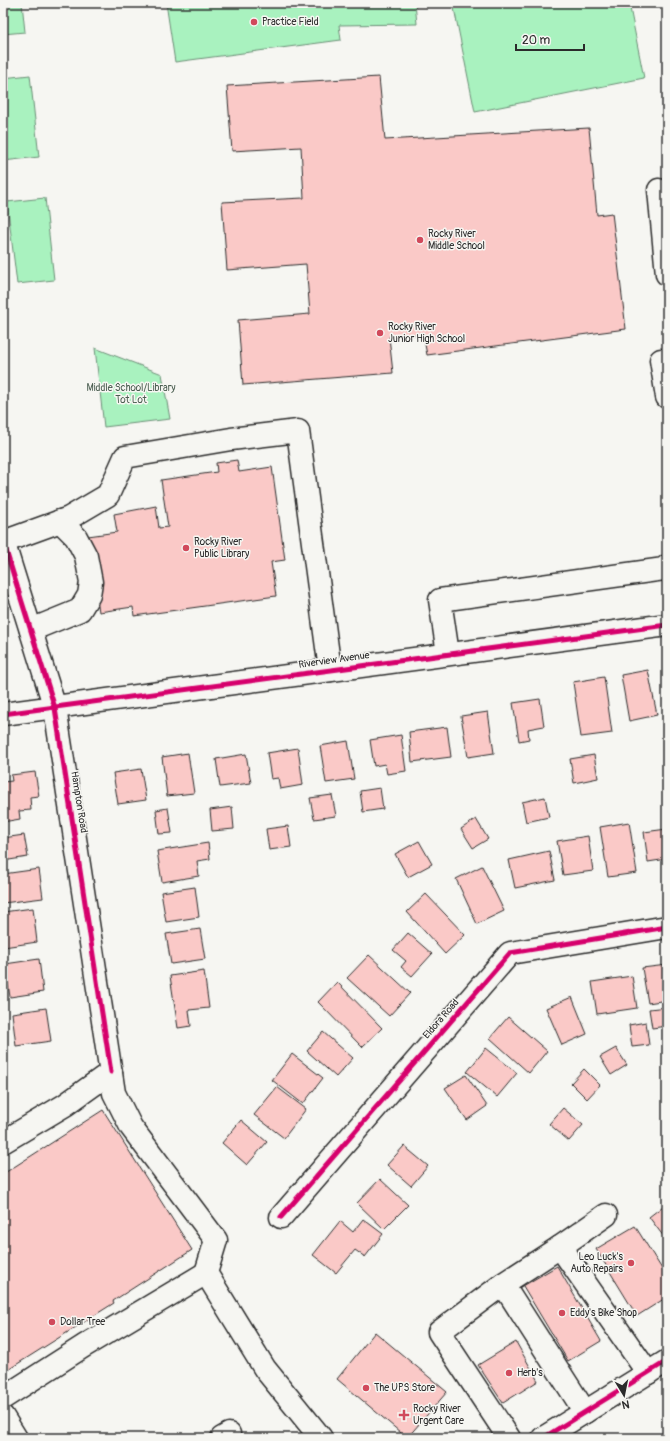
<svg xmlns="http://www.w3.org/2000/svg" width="670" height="1441" font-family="Pangolin,sans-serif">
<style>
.green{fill:#a9f2bf;stroke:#6a8e75}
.building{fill:#fac9c7;stroke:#2b2b2b}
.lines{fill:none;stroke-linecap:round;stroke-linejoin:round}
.minor-casing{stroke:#2b2b2b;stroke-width:25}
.major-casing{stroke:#2b2b2b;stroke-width:25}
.minor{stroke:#f6f6f2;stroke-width:22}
.major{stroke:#f6f6f2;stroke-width:22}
.cycleway-casing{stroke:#f6f6f2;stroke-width:8}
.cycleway{stroke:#d6006c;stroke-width:5}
.poi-dot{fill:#d1495b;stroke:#f6f6f2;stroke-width:1.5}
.labels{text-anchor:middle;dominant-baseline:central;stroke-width:3;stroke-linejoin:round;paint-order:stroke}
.poi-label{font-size:10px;fill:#2b2b2b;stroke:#f6f6f2;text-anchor:start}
.park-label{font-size:10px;fill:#4a5d50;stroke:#f6f6f2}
.street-label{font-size:10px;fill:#2b2b2b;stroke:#f6f6f2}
</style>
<rect width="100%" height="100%" fill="#f6f6f2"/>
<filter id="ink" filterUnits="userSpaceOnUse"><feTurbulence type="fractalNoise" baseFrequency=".025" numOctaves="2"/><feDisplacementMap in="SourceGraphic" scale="8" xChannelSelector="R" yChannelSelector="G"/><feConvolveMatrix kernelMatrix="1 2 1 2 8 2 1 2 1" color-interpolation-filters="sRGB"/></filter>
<g filter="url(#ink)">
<g class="green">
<path d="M3,3H22L25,32L3,34Z"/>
<path d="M166,3H415L417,24L339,25L341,40L175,62Z"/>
<path d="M453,3H629L644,78L475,112Z"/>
<path d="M30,75L39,157L3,161V78Z"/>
<path d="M45,198L54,280L17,284L7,202Z"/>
<path d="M95,348L162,374L170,419L104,427Z"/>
</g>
<g class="building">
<path d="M379,77L385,140L589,128L597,215L612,213L626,329L427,355L423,334L389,337L393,373L243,385L238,320L310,314L306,264L227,270L222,202L304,198L301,147L232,151L227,86Z"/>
<path d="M237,460L239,472L272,467L285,560L271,562L276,596L134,616L133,607L99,612L88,536L117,532L114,514L156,506L159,528L168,527L161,480L217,472L216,463Z"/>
<path d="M648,670L657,715L629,721L621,675Z"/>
<path d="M604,677L612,733L581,737L573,682Z"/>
<path d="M540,699L544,726L528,729L529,739L519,741L513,703Z"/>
<path d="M488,712L494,753L468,757L461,716Z"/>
<path d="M447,727L451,757L412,762L409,732Z"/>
<path d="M401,735L406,771L387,774L385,764L374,766L370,740Z"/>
<path d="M348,741L354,779L326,783L320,746Z"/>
<path d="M298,748L303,785L280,789L278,778L271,779L267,753Z"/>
<path d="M188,753L194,793L167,796L162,757Z"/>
<path d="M246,754L251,783L220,787L216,759Z"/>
<path d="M594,755L598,778L574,783L570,759Z"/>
<path d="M141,769L146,800L118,804L113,773Z"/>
<path d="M35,772L39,796L30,797L31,810L19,811L20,819L3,822V782L12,781L11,775Z"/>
<path d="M380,788L383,809L363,812L360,791Z"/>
<path d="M332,795L336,816L314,819L310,798Z"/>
<path d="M545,797L549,817L526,822L522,802Z"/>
<path d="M232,807L234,829L212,831L210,810Z"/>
<path d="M168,808L172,833L159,834L156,810Z"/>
<path d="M476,819L488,839L473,848L461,829Z"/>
<path d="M629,822L637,873L608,877L600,827Z"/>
<path d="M288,826L291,847L269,850L266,829Z"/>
<path d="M667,829V859L648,862L644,832Z"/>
<path d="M24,835L28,857L3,861V838Z"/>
<path d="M588,836L593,871L563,875L557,841Z"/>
<path d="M419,841L432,864L408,877L395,854Z"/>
<path d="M208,843L210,859L197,861L199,876L162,882L157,851Z"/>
<path d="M549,851L555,880L515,888L509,860Z"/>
<path d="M482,866L504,911L477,924L456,879Z"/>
<path d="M39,869L43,898L3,903V874Z"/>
<path d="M195,887L199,917L166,922L161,892Z"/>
<path d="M426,894L465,935L445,954L407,912Z"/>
<path d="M33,908L37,942L4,947L3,912Z"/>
<path d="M200,929L205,959L171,964L166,934Z"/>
<path d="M408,933L432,954L412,976L401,967L406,961L393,950Z"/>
<path d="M369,955L410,993L389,1016L347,978Z"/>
<path d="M39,959L43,992L10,997L5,964Z"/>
<path d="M667,965V1000L648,1003L642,968Z"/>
<path d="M204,971L209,1008L189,1010L191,1026L178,1028L170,976Z"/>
<path d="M632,976L637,1008L597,1014L592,982Z"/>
<path d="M337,982L382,1028L362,1047L318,1002Z"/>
<path d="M572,997L587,1034L562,1045L546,1008Z"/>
<path d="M667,1007V1026L652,1028L649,1009Z"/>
<path d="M46,1008L51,1041L16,1046L12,1013Z"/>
<path d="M508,1017L547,1051L529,1073L490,1038Z"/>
<path d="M646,1022L649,1045L632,1047L629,1025Z"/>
<path d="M323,1032L353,1058L336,1077L307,1051Z"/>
<path d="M486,1048L517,1073L497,1097L467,1072Z"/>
<path d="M616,1048L627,1065L611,1075L600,1057Z"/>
<path d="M292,1054L323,1078L303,1104L272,1080Z"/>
<path d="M584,1069L600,1085L587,1099L571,1083Z"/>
<path d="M466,1075L487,1106L467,1120L445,1088Z"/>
<path d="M277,1087L306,1109L284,1138L254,1115Z"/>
<path d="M563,1108L583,1125L569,1141L549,1124Z"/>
<path d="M103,1110L192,1250L113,1301L114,1303L3,1373V1174Z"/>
<path d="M241,1120L267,1142L247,1165L222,1143Z"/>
<path d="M404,1146L428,1166L411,1186L387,1165Z"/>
<path d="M380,1179L408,1205L384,1229L357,1203Z"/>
<path d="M667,1203V1241L649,1217Z"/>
<path d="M363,1219L383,1234L365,1257L355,1250L336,1273L313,1255L340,1221L353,1232Z"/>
<path d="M635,1226L667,1277V1297L637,1316L596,1249Z"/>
<path d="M557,1266L601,1341L568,1361L523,1286Z"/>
<path d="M375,1332L447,1392L407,1438L337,1379Z"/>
<path d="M516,1342L538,1381L503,1403L478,1365Z"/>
</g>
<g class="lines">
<g class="minor-casing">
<g id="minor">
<path d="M659,190L667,274"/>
<path d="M661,360L667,397"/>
<path d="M3,541L55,708L114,1093L131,1127L216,1240L206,1273L265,1369L321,1438"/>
<path d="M3,542L69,518L108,495L125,457L231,439L298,431L330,670"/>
<path d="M31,630L80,610L89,595L91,582L86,556L76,537L60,521"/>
<path d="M448,654L440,600L664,569L667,566"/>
<path d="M3,714L667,625"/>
<path d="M3,1142L65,1105L111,1072"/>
<path d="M606,1215L560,1247L648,1373"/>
<path d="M281,1217L510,953L667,927"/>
<path d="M560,1247L503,1284L585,1412"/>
<path d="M503,1284L439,1332L509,1438"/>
<path d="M3,1398L84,1346L206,1273"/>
<path d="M3,1417L16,1438"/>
<path d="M222,1438L229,1434"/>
</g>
</g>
<g class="major-casing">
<path id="major" d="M543,1438L667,1361"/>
</g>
<use href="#minor" class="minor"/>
<use href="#major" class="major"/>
<g class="cycleway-casing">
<g id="cycleway">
<path d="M3,541L55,708L111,1072"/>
<path d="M3,714L667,625"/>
<path d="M281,1217L510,953L667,927"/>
<path d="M543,1438L667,1361"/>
</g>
</g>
<use href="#cycleway" class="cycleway"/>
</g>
</g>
<g class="poi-dot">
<circle cx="254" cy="22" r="4"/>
<circle cx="420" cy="240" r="4"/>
<circle cx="380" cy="333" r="4"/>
<circle cx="186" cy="548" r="4"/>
<circle cx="631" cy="1263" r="4"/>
<circle cx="562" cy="1313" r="4"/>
<circle cx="52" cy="1322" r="4"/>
<circle cx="509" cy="1373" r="4"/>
<circle cx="366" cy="1388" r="4"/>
<path d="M402 1409h4v4h4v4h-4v4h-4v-4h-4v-4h4z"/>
</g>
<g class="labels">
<g class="poi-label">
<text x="262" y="22">Practice Field</text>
<text x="428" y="234">Rocky River<tspan x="428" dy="12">Middle School</tspan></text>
<text x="388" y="327">Rocky River<tspan x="388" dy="12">Junior High School</tspan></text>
<text x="194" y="542">Rocky River<tspan x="194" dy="12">Public Library</tspan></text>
<text x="623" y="1257" text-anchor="end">Leo Luck's<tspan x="623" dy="12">Auto Repairs</tspan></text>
<text x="570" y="1313">Eddy's Bike Shop</text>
<text x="60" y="1322">Dollar Tree</text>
<text x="517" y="1373">Herb's</text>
<text x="374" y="1388">The UPS Store</text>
<text x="413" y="1409">Rocky River<tspan x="413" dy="12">Urgent Care</tspan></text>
</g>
<g class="park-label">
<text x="131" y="388">Middle School/Library<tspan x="131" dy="12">Tot Lot</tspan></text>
</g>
<g class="street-label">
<text transform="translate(334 660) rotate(-8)">Riverview Avenue</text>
<text transform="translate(79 802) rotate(81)">Hampton Road</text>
<text transform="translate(441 1019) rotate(-49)">Eldora Road</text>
</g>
</g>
<rect width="670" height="1441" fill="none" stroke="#f6f6f2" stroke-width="16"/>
<rect x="8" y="8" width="654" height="1425" fill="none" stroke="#2b2b2b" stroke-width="1.5" filter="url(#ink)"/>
<g transform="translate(624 1395) rotate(170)" stroke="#f6f6f2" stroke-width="3" paint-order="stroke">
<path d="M0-3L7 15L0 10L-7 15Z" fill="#2b2b2b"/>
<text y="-6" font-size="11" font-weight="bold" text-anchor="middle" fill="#2b2b2b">N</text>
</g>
<path d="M516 44v6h68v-6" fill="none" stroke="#2b2b2b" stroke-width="2"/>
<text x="522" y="44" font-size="12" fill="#2b2b2b" stroke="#f6f6f2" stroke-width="3" paint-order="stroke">20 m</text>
</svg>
